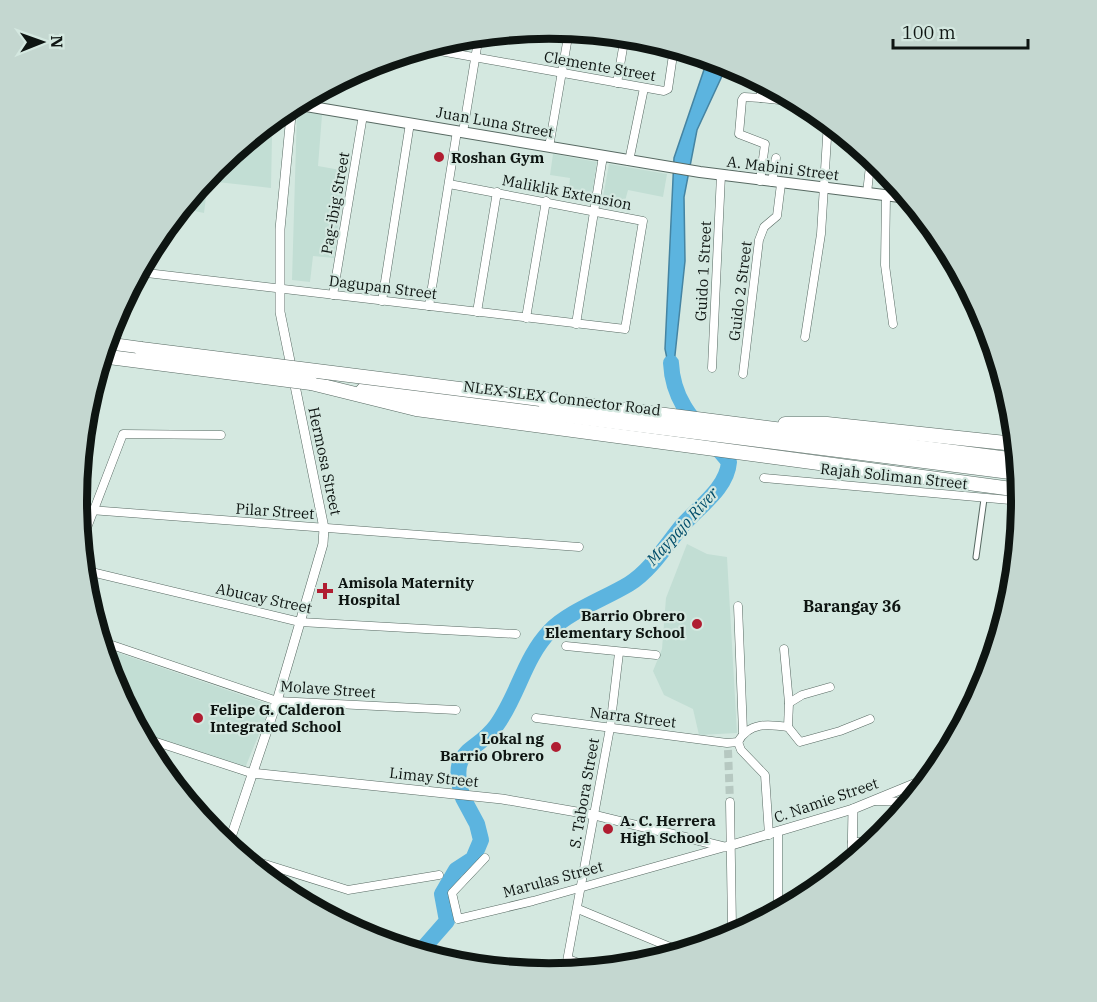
<svg xmlns="http://www.w3.org/2000/svg" width="1097" height="1002" font-family="'IBM Plex Serif',serif">
<style>
.built{fill:#c2ded4}
.water{fill:#5cb4df;stroke:#4584a2;stroke-width:1.5}
.lines{fill:none;stroke-linecap:round;stroke-linejoin:round}
.river{stroke:#5cb4df;stroke-width:16}
.minor-tunnel{stroke:#b6c8c1;stroke-width:8;stroke-dasharray:8 4;stroke-linecap:butt}
.pedestrian-casing{stroke:#576962;stroke-width:7}
.minor-casing{stroke:#576962;stroke-width:9}
.tertiary-casing{stroke:#576962;stroke-width:10}
.secondary-casing{stroke:#576962;stroke-width:12}
.motorway-casing{stroke:#576962;stroke-width:15}
.pedestrian{stroke:#fff;stroke-width:5}
.minor{stroke:#fff;stroke-width:8}
.tertiary{stroke:#fff;stroke-width:9}
.secondary{stroke:#fff;stroke-width:10}
.motorway{stroke:#fff;stroke-width:14}
.motorway-bridge-casing{stroke:#576962;stroke-width:15;stroke-linecap:butt}
.motorway-bridge{stroke:#fff;stroke-width:14}
.poi-dot{fill:#b01d31;stroke:#d4e8e0;stroke-width:2}
.labels{text-anchor:middle;dominant-baseline:central;stroke-width:4.5;stroke-linejoin:round;paint-order:stroke}
.street-label{font-size:15px;fill:#0e1512;stroke:#d4e8e0}
.poi-label{font-size:15px;font-weight:bold;fill:#0e1512;stroke:#d4e8e0;text-anchor:start}
.water-label{font-size:16px;font-style:italic;fill:#004d6a;stroke:#d4e8e0}
.neighbourhood-label{font-size:16px;font-weight:bold;fill:#0e1512;stroke:#d4e8e0}
.rim{fill:none;stroke:#0e1512;stroke-width:8}
</style>
<rect width="100%" height="100%" fill="#d4e8e0"/>
<g class="built">
<path d="M548,29L565,30L563,44L500,33Z"/>
<path d="M297,111L322,115L318,166L346,171L334,258L313,256L310,282L292,280Z"/>
<path d="M255,133L272,137L271,188L208,181L204,213L181,208L215,167Z"/>
<path d="M553,154L597,162L592,193L569,189L570,178L550,175Z"/>
<path d="M609,164L667,174L663,197L628,190L625,201L603,197Z"/>
<path d="M687,544L707,554L727,557L737,733L699,735L693,709L664,695L653,671L662,649L666,598Z"/>
<path d="M101,647L271,705L245,768L139,732L112,681Z"/>
</g>
<path class="water" d="M708,58L724,63L722,76L697,130L684,197L685,261L672,383L665,349L674,158Z"/>
<g class="lines">
<g class="river">
<path d="M461,791C450,748 475,754 496,726C518,696 524,658 550,631C568,612 606,598 629,584C650,571 665,547 681,527C697,508 727,489 729,462C703,429 673,408 671,363"/>
<path d="M419,953L447,921L442,894L456,870L473,859L481,840L477,824L463,798"/>
</g>
<path class="minor-tunnel" d="M728,750L730,802"/>
<g class="pedestrian-casing">
<path id="pedestrian" d="M976,557L984,499"/>
</g>
<g class="minor-casing">
<g id="minor">
<path d="M423,48L664,91L668,89L674,48"/>
<path d="M617,83L625,36"/>
<path d="M761,98L799,102"/>
<path d="M463,132L479,35"/>
<path d="M549,147L569,31"/>
<path d="M629,161L644,88"/>
<path d="M760,181L765,144L739,134L742,100L744,97L761,98V81"/>
<path d="M772,182L776,158"/>
<path d="M867,193L871,157"/>
<path d="M886,195L885,265L893,324"/>
<path d="M138,272L625,329L643,221L449,184"/>
<path d="M333,295L363,115"/>
<path d="M382,301L410,123"/>
<path d="M429,306L457,131"/>
<path d="M477,312L497,192"/>
<path d="M526,318L546,201"/>
<path d="M576,324L603,156"/>
<path d="M805,337L821,234L828,122"/>
<path d="M712,368L721,175"/>
<path d="M743,374L759,240L764,227L777,216L781,184"/>
<path d="M764,478L1021,501"/>
<path d="M77,509L579,547"/>
<path d="M80,546L123,434L221,435"/>
<path d="M83,570L300,622L516,634"/>
<path d="M738,606L743,732"/>
<path d="M100,641L277,701L456,710"/>
<path d="M566,646L656,655"/>
<path d="M784,649L789,703L788,727L800,742L840,731L870,719"/>
<path d="M789,703L802,695L830,687"/>
<path d="M536,718L727,743L738,742C749,722 768,724 788,727"/>
<path d="M141,737L251,773"/>
<path d="M738,742L741,750L765,775L769,835"/>
<path d="M876,801L910,802"/>
<path d="M730,802L732,927L739,932"/>
<path d="M852,842H874"/>
<path d="M239,856L348,890L439,875"/>
<path d="M485,858L452,893L458,919L533,901L725,847"/>
<path d="M578,909L682,952"/>
<path d="M778,911V832"/>
<path d="M568,959L594,969"/>
<path d="M565,972L610,728L619,653"/>
</g>
</g>
<g class="tertiary-casing">
<g id="tertiary">
<path d="M251,773L502,799L594,815L725,847L853,809L931,777"/>
<path d="M228,846L277,701L323,544L324,528L280,312V229L292,105"/>
<path d="M852,860L853,809"/>
</g>
</g>
<g class="secondary-casing">
<path id="secondary" d="M294,104L700,172L908,198"/>
</g>
<g class="motorway-casing">
<g id="motorway">
<path d="M105,344L141,349"/>
<path d="M311,383L416,409L1020,490"/>
<path d="M363,390L1018,473"/>
<path d="M540,399L1017,460"/>
<path d="M785,424H827L1015,444"/>
</g>
</g>
<use href="#pedestrian" class="pedestrian"/>
<use href="#minor" class="minor"/>
<use href="#tertiary" class="tertiary"/>
<use href="#secondary" class="secondary"/>
<use href="#motorway" class="motorway"/>
<g class="motorway-bridge-casing">
<g id="motorway-bridge">
<path d="M141,349L540,399"/>
<path d="M101,356L311,383"/>
</g>
</g>
<use href="#motorway-bridge" class="motorway-bridge"/>
</g>
<g class="poi-dot">
<circle cx="439" cy="157" r="6"/>
<path d="M322 582h6v6h6v6h-6v6h-6v-6h-6v-6h6z"/>
<circle cx="697" cy="624" r="6"/>
<circle cx="198" cy="718" r="6"/>
<circle cx="556" cy="747" r="6"/>
<circle cx="608" cy="829" r="6"/>
</g>
<g class="labels">
<g class="street-label">
<text transform="translate(600 66) rotate(10)">Clemente Street</text>
<text transform="translate(495 122) rotate(10)">Juan Luna Street</text>
<text transform="translate(783 168) rotate(7)">A. Mabini Street</text>
<text transform="translate(567 192) rotate(11)">Maliklik Extension</text>
<text transform="translate(335 203) rotate(-80)">Pag-ibig Street</text>
<text transform="translate(703 271) rotate(-87)">Guido 1 Street</text>
<text transform="translate(383 287) rotate(7)">Dagupan Street</text>
<text transform="translate(740 291) rotate(-83)">Guido 2 Street</text>
<text transform="translate(562 398) rotate(7)">NLEX-SLEX Connector Road</text>
<text transform="translate(325 461) rotate(78)">Hermosa Street</text>
<text transform="translate(894 476) rotate(6)">Rajah Soliman Street</text>
<text transform="translate(275 511) rotate(4)">Pilar Street</text>
<text transform="translate(264 598) rotate(12)">Abucay Street</text>
<text transform="translate(328 689) rotate(4)">Molave Street</text>
<text transform="translate(633 717) rotate(7)">Narra Street</text>
<text transform="translate(434 777) rotate(6)">Limay Street</text>
<text transform="translate(584 793) rotate(-80)">S. Tabora Street</text>
<text transform="translate(826 800) rotate(-19)">C. Namie Street</text>
<text transform="translate(553 879) rotate(-15)">Marulas Street</text>
</g>
<g class="poi-label">
<text x="451" y="157">Roshan Gym</text>
<text x="338" y="582">Amisola Maternity<tspan x="338" dy="17">Hospital</tspan></text>
<text x="685" y="615" text-anchor="end">Barrio Obrero<tspan x="685" dy="17">Elementary School</tspan></text>
<text x="210" y="709">Felipe G. Calderon<tspan x="210" dy="17">Integrated School</tspan></text>
<text x="544" y="738" text-anchor="end">Lokal ng<tspan x="544" dy="17">Barrio Obrero</tspan></text>
<text x="620" y="820">A. C. Herrera<tspan x="620" dy="17">High School</tspan></text>
</g>
<g class="water-label">
<text transform="translate(682 526) rotate(-48)">Maypajo River</text>
</g>
<g class="neighbourhood-label">
<text x="852" y="606">Barangay 36</text>
</g>
</g>
<path d="M0 0H1097V1002H0ZM87 501a462 462 0 1 1 924 0a462 462 0 1 1-924 0Z" fill="#c4d7d0" fill-rule="evenodd"/>
<path class="rim" d="M87 501a462 462 0 1 1 924 0a462 462 0 1 1-924 0Z"/>
<g transform="translate(42 42) rotate(89)" stroke="#d4e8e0" stroke-width="4.5" paint-order="stroke">
<path d="M0-4.5L10 22L0 15L-10 22Z" fill="#0e1512"/>
<text y="-9" font-size="16" font-weight="bold" text-anchor="middle" fill="#0e1512">N</text>
</g>
<path d="M893 39v9h135v-9" fill="none" stroke="#0e1512" stroke-width="3"/>
<text x="902" y="39" font-size="18" fill="#0e1512" stroke="#d4e8e0" stroke-width="4.5" paint-order="stroke">100 m</text>
</svg>
